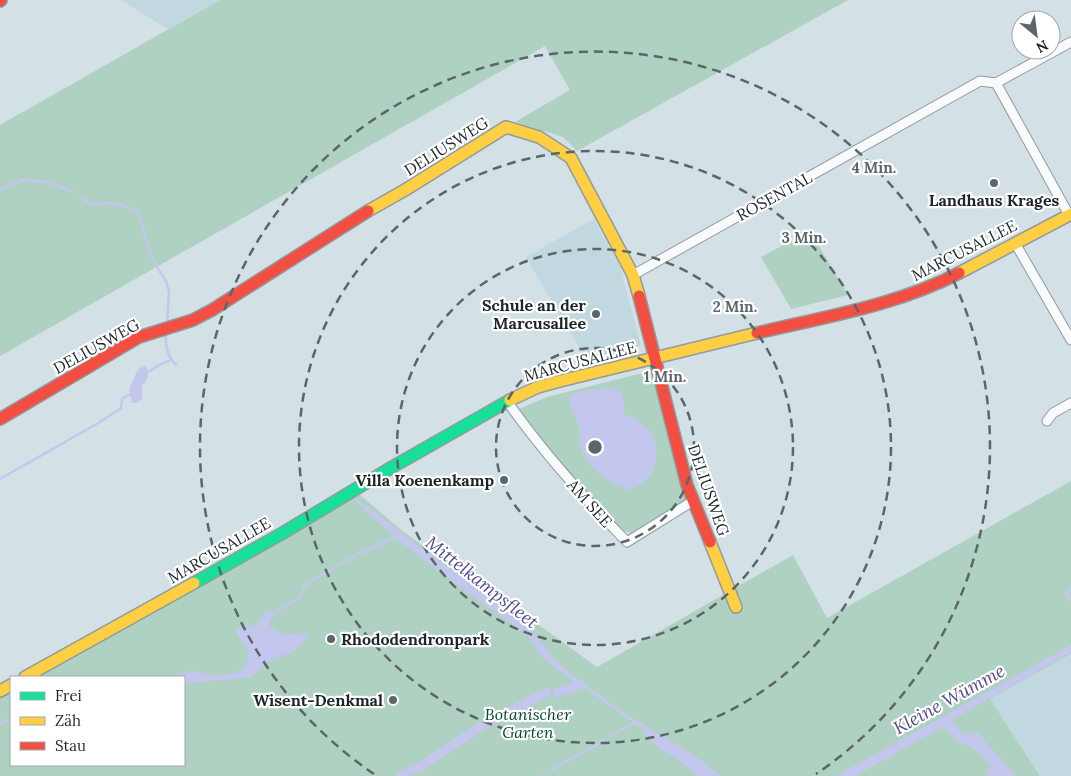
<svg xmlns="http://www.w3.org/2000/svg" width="1071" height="776" font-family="Lora,serif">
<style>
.built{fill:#c1d8e1}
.green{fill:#afd1c1}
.water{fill:#c4c7ed}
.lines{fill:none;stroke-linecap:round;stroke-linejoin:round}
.stream{stroke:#c4c7ed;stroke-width:2.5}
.canal{stroke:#c4c7ed;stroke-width:9}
.street-casing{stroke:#909b9f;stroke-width:11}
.fast-casing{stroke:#909b9f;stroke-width:14}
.slow-casing{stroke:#909b9f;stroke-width:14}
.jam-casing{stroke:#909b9f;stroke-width:14}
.street{stroke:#f8fafb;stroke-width:9}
.fast{stroke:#16e098;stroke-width:11}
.slow{stroke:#ffcf43;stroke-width:11}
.jam{stroke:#f24e42;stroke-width:11}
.ring{fill:none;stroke:#5c666a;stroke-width:2.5;stroke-dasharray:9 6}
.poi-dot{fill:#5c666a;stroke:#fff;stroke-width:2}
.labels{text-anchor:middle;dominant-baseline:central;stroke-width:4.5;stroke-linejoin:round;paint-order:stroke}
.street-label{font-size:16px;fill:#1c2528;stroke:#fff}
.poi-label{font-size:16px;font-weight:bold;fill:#1c2528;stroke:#fff;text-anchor:end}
.park-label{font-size:16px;font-style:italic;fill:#064929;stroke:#fff}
.water-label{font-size:18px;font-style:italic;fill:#524c8e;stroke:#fff}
.centre{fill:#5c666a;stroke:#fff;stroke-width:2.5}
.ring-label{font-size:15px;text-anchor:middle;font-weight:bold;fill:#5c666a;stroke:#fff;stroke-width:4.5;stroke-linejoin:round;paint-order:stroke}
</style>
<rect width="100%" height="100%" fill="#d3e0e5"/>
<g class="built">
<path d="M121,0H220L168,29Z"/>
<path d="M594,219L620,267L641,346L586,359L526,257Z"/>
<path d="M1071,654V776H1040L990,699Z"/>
</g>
<g class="green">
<path d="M220,0H848L577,151L563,137L515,122L570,90L545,46L0,356V125Z"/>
<path d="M810,231L848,295L791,309L761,257Z"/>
<path d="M654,370L690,499L635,533H631L623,531L569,473L519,409L547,397Z"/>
<path d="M1071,481V654L990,699L1040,776H0V698L11,692V765H184V677H37L359,494L400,529L527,624L532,620L597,667L793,555L827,618Z"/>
</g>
<g class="water">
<path d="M145,366L149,372L145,383L142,384V399L136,403H132L129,389L138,369Z"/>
<path d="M613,388L622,393C626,402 622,408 625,415L637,419L639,423C659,430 661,462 649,477C644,483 636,487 629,490C609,485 586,466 580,445C578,439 581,432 579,426C575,414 570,411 570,397L579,391Z"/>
<path d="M365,504L408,538L532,630L555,660L575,677L626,714L694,755L721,776H698L674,756L668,754L650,740L644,733L643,729L555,668L542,657L530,639L521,630L472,596L402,543L362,508Z"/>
<path d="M267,612L275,613L269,623V626C286,637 289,634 308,632V635L298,648L292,652L267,662L253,676L248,678L184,683V677H174L189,671H196L215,676L233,674L245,668C254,645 242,648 236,631L241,626L257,625L263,615Z"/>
<path d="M1071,645V652L952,720L961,733H978L1016,776H986L991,765L972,747L955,740L954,736L943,727L855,776H836Z"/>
</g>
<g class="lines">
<g class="stream">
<path d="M0,189L22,180L46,182L72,191"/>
<path d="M80,197L91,204L108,203L125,206L138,212L150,252L158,269L166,281L169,292L167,325"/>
<path d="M166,333C165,345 167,356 176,365"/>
<path d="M148,372L161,364L171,360"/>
<path d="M0,479L100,422L121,408L122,399L132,393"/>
<path d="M355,499L365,508"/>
<path d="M1071,588L1066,593L1071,601"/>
<path d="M272,614L301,597L303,589L308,583L358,554L398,536"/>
<path d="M0,723L11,719"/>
<path d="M609,737L636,722"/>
<path d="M548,772L606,739"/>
<path d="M541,776L543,775"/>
</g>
<g class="canal">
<path d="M557,693L580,684"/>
<path d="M400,776L423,765L480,727L547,692"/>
</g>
<g class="street-casing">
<g id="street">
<path d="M996,83L1069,215"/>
<path d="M1015,243L1071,340"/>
<path d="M633,275L980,81L996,83L1071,42"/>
<path d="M507,401C542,451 584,498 627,542L693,501"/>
<path d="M1047,421L1053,413L1071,403"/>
</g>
</g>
<g class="fast-casing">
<path id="fast" d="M194,583L281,534L394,466L510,400"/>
</g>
<g class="slow-casing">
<g id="slow">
<path d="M368,211L405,190L506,127L539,137L571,158L633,275L639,296"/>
<path d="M959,273L1071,214"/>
<path d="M510,400L538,387L560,381L757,333"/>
<path d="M710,542L736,607"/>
<path d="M25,677L194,583"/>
<path d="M0,691L11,685"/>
</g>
</g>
<g class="jam-casing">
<g id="jam">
<path d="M0,1L1,0"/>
<path d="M639,296L687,485L710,542"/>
<path d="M757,333C824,317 898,305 959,273"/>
<path d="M0,419L139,337L193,320L212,310L368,211"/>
</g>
</g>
<use href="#street" class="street"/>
<use href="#fast" class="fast"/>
<use href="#slow" class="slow"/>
<use href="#jam" class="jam"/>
</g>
<g class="ring">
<circle cx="595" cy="447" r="99"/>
<circle cx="595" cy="447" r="198"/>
<circle cx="595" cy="447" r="296"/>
<path d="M374 774A395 395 0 1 1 816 774"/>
</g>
<g class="poi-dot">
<circle cx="994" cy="183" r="5"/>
<circle cx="596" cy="314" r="5"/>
<circle cx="504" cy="480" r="5"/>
<circle cx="331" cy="639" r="5"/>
<circle cx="393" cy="700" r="5"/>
</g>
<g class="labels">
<g class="street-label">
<text transform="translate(446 146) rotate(-32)">DELIUSWEG</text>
<text transform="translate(774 196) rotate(-29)">ROSENTAL</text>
<text transform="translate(964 250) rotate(-27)">MARCUSALLEE</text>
<text transform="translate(96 346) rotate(-29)">DELIUSWEG</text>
<text transform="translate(580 361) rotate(-15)">MARCUSALLEE</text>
<text transform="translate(709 490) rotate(71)">DELIUSWEG</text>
<text transform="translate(590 503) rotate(48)">AM SEE</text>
<text transform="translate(219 550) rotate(-30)">MARCUSALLEE</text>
</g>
<g class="poi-label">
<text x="994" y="200" text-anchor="middle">Landhaus Krages</text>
<text x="586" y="305">Schule an der<tspan x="586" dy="18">Marcusallee</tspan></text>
<text x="494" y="480">Villa Koenenkamp</text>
<text x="341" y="639" text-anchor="start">Rhododendronpark</text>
<text x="383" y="700">Wisent-Denkmal</text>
</g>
<g class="park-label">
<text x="528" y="714">Botanischer<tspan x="528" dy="18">Garten</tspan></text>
</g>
<g class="water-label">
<text transform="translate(482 582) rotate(38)">Mittelkampsfleet</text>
<text transform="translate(949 699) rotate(-29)">Kleine Wümme</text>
</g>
</g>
<circle cx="595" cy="447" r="8" class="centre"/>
<g class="ring-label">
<text x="874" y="173">4 Min.</text>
<text x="804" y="243">3 Min.</text>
<text x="735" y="312">2 Min.</text>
<text x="665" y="382">1 Min.</text>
</g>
<rect x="10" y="676" width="175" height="90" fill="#ffffff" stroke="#a4a8a9"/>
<rect x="20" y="692" width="25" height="8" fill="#16e098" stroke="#a4a8a9"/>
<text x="55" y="701" font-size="15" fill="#1c2528">Frei</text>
<rect x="20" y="717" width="25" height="8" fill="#ffcf43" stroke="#a4a8a9"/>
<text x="55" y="726" font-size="15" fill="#1c2528">Zäh</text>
<rect x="20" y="742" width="25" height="8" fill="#f24e42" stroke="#a4a8a9"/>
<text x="55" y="751" font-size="15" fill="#1c2528">Stau</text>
<g transform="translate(1036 35) rotate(151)"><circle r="24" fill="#ffffff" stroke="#a4a8a9"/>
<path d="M0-4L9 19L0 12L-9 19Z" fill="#5c666a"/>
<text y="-8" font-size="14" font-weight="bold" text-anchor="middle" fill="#1c2528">N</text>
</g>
</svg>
